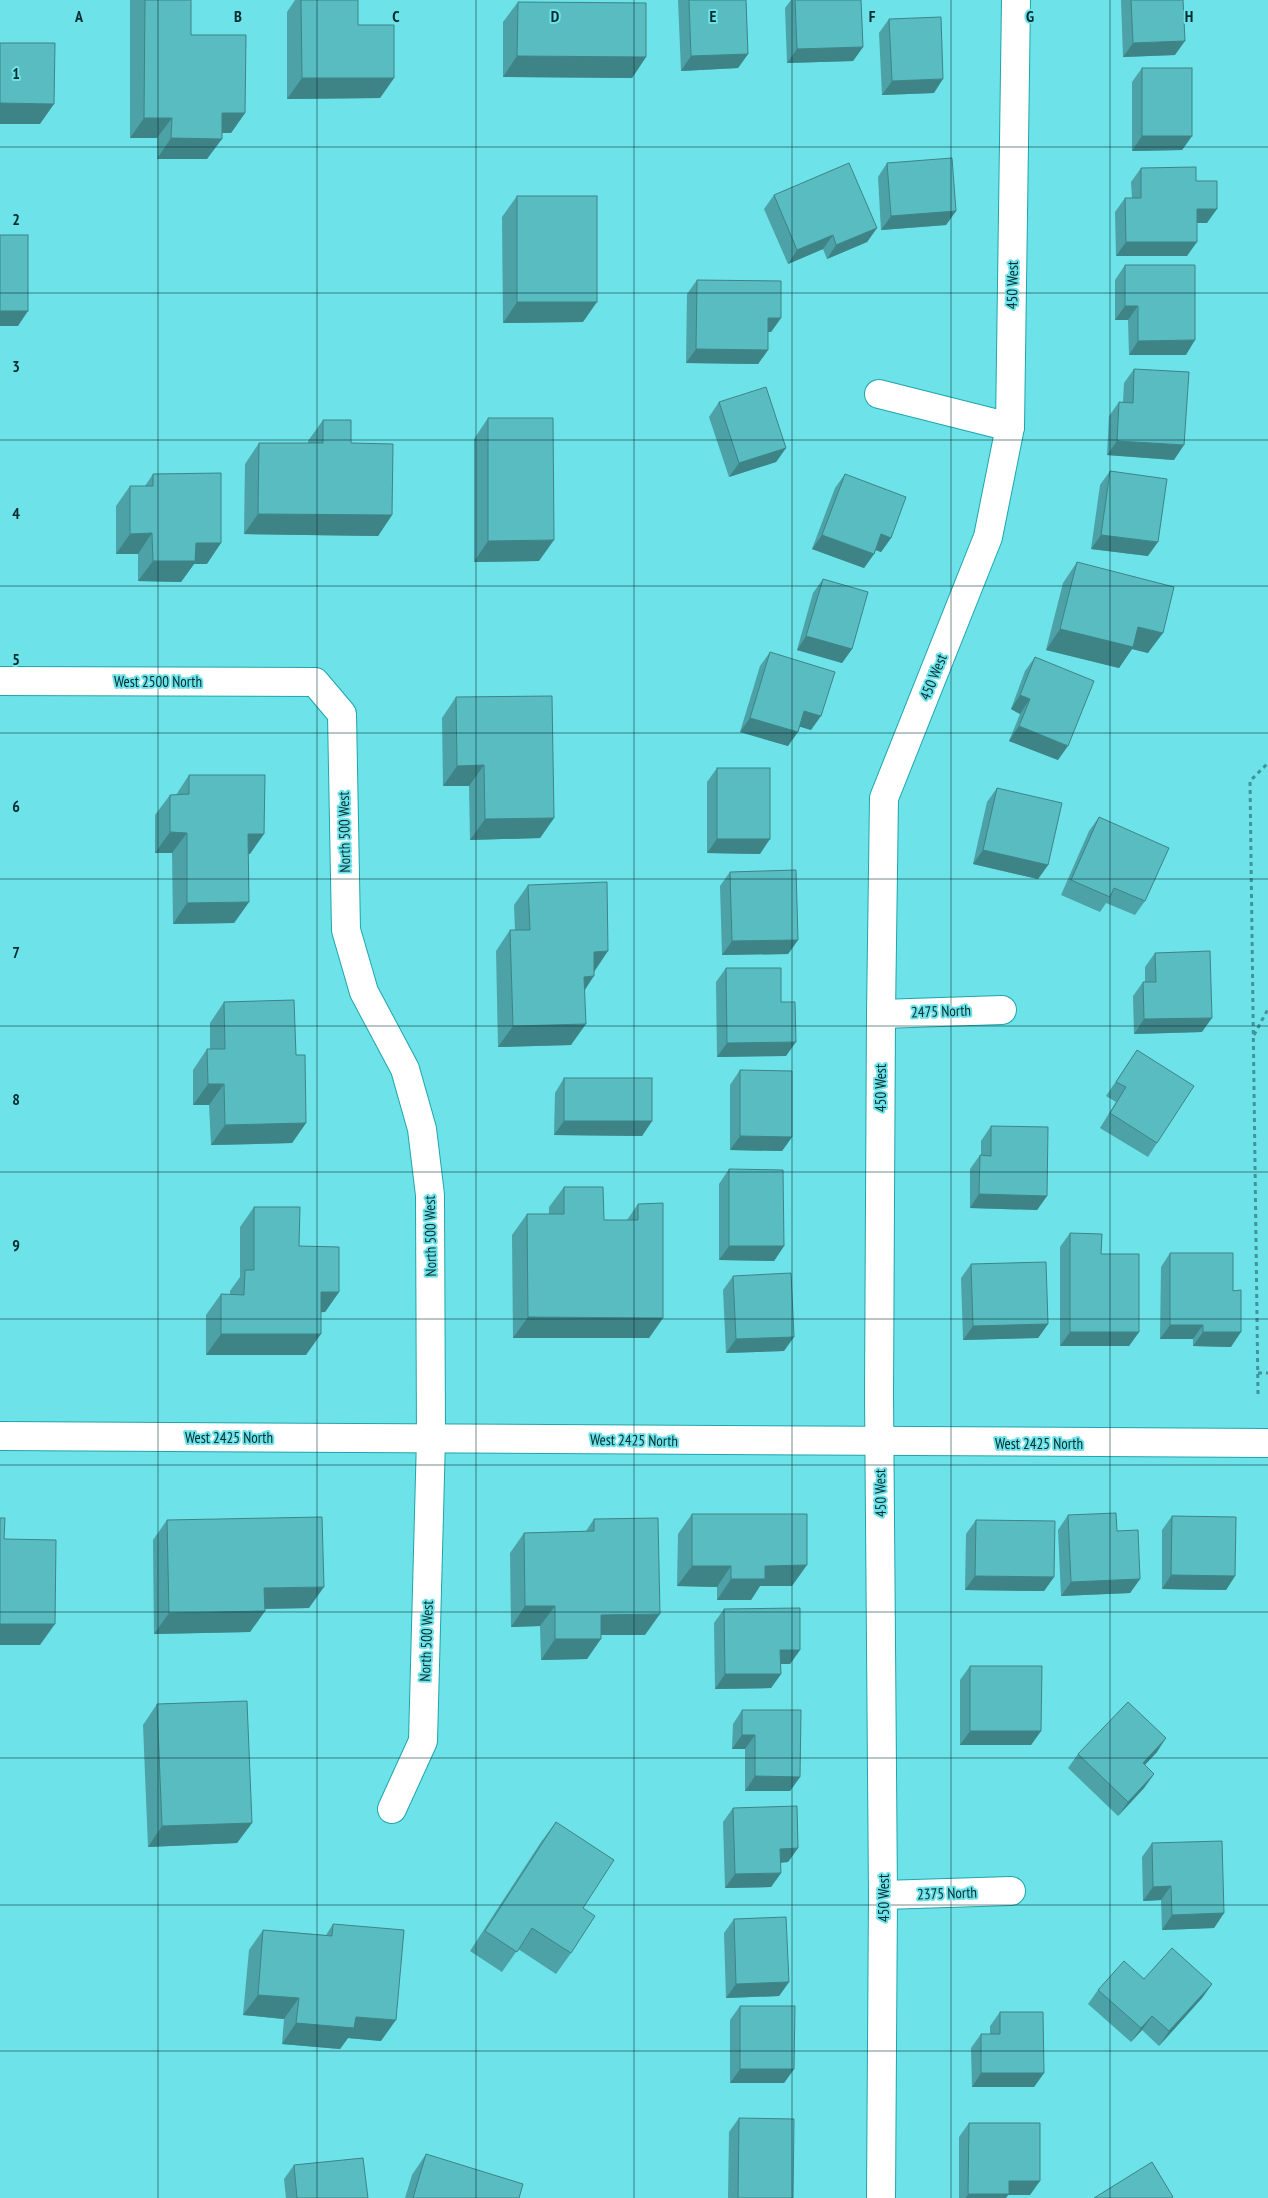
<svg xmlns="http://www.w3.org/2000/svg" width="1268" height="2198" font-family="'PT Sans Narrow',sans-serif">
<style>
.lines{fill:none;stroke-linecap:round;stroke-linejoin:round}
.minor-casing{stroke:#20a5ac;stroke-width:30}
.path{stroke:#41959a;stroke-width:3;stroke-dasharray:4 4;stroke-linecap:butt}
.minor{stroke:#fff;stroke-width:28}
.wall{fill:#4ca2a6}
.shaded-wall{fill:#3e8487}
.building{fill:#58bcc1;stroke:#3e8487}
.grid{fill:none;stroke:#052d2f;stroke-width:1;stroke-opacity:0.55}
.labels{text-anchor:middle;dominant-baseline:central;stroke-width:4;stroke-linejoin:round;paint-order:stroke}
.street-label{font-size:15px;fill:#052d2f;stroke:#6de2e9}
.grid-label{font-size:16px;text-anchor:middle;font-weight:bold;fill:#052d2f;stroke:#6de2e9;stroke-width:4;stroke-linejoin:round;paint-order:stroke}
</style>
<rect width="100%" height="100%" fill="#6de2e9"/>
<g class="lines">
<g class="minor-casing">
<g id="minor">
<path d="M879,394L1010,427"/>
<path d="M0,681L315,682L342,714L346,930L364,992L405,1069L422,1129L430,1195L431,1438L423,1741L392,1809"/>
<path d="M881,1014L1002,1010"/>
<path d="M0,1436L1268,1443"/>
<path d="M883,1895L1011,1891"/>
<path d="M881,2198L883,1895L879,1394L881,1014L884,798L988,537L1010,427L1016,0"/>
</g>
</g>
<g class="path">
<path d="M1254,1035L1268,1009"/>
<path d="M1258,1373H1268"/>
<path d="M1258,1394L1250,781L1268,763"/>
</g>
<use href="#minor" class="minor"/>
</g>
<g class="wall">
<path d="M130,0H191V35L245,113L231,133H222L207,159H157V138H130Z"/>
<path d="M295,0H358V25L394,78L380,98L287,99V12Z"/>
<path d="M678,0H746L748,54L738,68L681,71Z"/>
<path d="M791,0H861L863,47L853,61L787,63L785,8Z"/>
<path d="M1121,0H1183L1175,55L1123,57Z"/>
<path d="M518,2L646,57L632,78L503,77V22Z"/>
<path d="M889,19L934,93L882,95L879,33Z"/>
<path d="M1142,68L1192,136L1182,150L1132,151V82Z"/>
<path d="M887,163L956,211L946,225L881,230L878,177Z"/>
<path d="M1141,168L1196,181L1207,223H1197L1187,256H1116L1115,212L1125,198H1132L1131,182Z"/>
<path d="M774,195L877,228L867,242L827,259L823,249L788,264L764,209Z"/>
<path d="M517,196L583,322L503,323L502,217Z"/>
<path d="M1125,265L1186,355H1129L1128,320H1115V280Z"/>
<path d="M697,280L781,318L771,332H768V350L758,364L686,363L687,294Z"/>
<path d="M1134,369L1174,460L1107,455L1109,416L1119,402H1123L1124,383Z"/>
<path d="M719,402L786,448L776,462L729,477L709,417Z"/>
<path d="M488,418L539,561L474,562V439Z"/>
<path d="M323,420L351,443L392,515L378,536L244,534L245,464L259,443H308V441Z"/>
<path d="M1110,471L1148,556L1091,549L1100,485Z"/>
<path d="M153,474L207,564H194L181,582L138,581V554H116V506L130,486H145Z"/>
<path d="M845,474L891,538L881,552L875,550L874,554L864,568L812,549L835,488Z"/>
<path d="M1077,562L1148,653L1132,649L1119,668L1046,650L1063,583Z"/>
<path d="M823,579L852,649L842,663L797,650L813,593Z"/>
<path d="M770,652L811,730L799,726L788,746L740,732L760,666Z"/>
<path d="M1035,657L1058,760L1009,741L1020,714L1011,709L1025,671Z"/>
<path d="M456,697L554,818L540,838L470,840L469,786H443L442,718Z"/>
<path d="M717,768L760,854L707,853V782Z"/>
<path d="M189,775L250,854H248L249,902L234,923L173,924L172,853H155V815L170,795H176Z"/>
<path d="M997,788L1048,865L1038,879L973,864L987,802Z"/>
<path d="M1099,817L1145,901L1135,915L1106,903L1100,912L1061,895L1089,831Z"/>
<path d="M730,872L798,940L788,954L722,955L720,886Z"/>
<path d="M528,885L594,972L585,990L571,1045L498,1047L496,951L510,930H515L514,905Z"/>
<path d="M1155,953L1202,1032L1134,1034L1133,996L1143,982H1145V967Z"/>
<path d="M726,968L781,1002L786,1056L717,1057L716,982Z"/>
<path d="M224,1002L296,1055L306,1123L292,1143L211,1145L209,1105H193V1070L207,1049H210V1023Z"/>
<path d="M1137,1050L1157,1143L1148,1157L1100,1128L1116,1102L1106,1096Z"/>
<path d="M740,1070L792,1137L782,1151L730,1150V1085Z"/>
<path d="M564,1078L652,1121L642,1136L554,1135L555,1093Z"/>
<path d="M991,1126L1047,1196L1037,1210L970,1208V1169L980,1155H981V1141Z"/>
<path d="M729,1169L784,1246L774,1261L719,1260V1184Z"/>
<path d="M564,1187L604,1220H627L638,1204L663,1318L649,1338H513L512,1235L527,1214H549V1207Z"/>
<path d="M254,1207L299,1246L339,1292L325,1312H321L306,1355H206V1315L221,1294L230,1295V1291L240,1277V1227Z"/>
<path d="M1070,1233L1101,1254L1139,1332L1129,1346H1060V1247Z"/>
<path d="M1170,1253L1231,1347L1193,1346V1339H1160L1161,1267Z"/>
<path d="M971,1264L1048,1324L1038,1338L963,1340L961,1278Z"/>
<path d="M733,1276L784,1351L726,1353L723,1290Z"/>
<path d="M692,1514L792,1586H760L751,1600H717V1587L677,1586L678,1534Z"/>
<path d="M1068,1515L1140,1579L1130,1593L1061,1596L1058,1530Z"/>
<path d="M1172,1516L1235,1576L1226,1590L1162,1589V1530Z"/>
<path d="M594,1519L645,1635H601L587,1659L541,1660L540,1626L511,1627L510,1553L524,1533L586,1531Z"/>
<path d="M167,1520L309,1608L265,1609V1611L250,1632L154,1634L153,1540Z"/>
<path d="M976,1520L1054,1577L1044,1591L965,1590L966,1534Z"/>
<path d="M724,1609L800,1650L790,1664H781V1674L771,1688L715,1689L714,1623Z"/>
<path d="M970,1666L1041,1731L1031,1745H960V1680Z"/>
<path d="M157,1704L252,1823L237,1843L148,1847L143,1725Z"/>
<path d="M742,1710L800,1777L790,1791H745V1749H732L733,1724Z"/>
<path d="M1157,1752L1145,1765L1154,1774L1144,1788L1118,1816L1068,1768L1078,1754Z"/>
<path d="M733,1808L798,1848L788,1862L780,1863L781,1873L771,1887L725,1888L723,1822Z"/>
<path d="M556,1822L583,1908L571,1953L556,1974L518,1949L502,1972L470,1951L541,1842Z"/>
<path d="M1152,1843L1224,1913L1214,1928L1162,1930L1161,1900L1143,1901L1142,1857Z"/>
<path d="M734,1919L789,1982L779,1996L726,1998L724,1933Z"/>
<path d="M333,1924L381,2041L348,2038L340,2049L282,2044L284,2019L243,2015L249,1950L263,1930L326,1935Z"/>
<path d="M1144,1979L1212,1984L1202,1998L1159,2046L1142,2030L1131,2042L1088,2004L1098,1990Z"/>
<path d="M740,2006L794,2069L784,2083H730V2020Z"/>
<path d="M1000,2012L1044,2073L1034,2087H972L971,2048L981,2034H990V2026Z"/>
<path d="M739,2118L793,2198H728L729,2132Z"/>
<path d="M969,2123L1030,2195H1008L1006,2198H959V2137Z"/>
<path d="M426,2154L519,2198H405L412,2175Z"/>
<path d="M294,2165L368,2198H286L284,2179Z"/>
</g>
<g class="shaded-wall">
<path d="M1185,41L1175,55L1123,57L1133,43Z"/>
<path d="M863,47L853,61L787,63L797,49Z"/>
<path d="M748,54L738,68L681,71L691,56Z"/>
<path d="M517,56L646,57L632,78L503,77Z"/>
<path d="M302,78H394L380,98L287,99Z"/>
<path d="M943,79L934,93L882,95L892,81Z"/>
<path d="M0,103L54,104L40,124H0Z"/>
<path d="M222,113H245L231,133H208Z"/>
<path d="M144,118H172L157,138H130Z"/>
<path d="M1142,136H1192L1182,150L1132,151Z"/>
<path d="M171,138L222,139L207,159H157Z"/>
<path d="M1197,209H1217L1207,223H1187Z"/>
<path d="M956,211L946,225L881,230L891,216Z"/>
<path d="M877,228L867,242L827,259L836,245Z"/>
<path d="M833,235L823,249L788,264L797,250Z"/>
<path d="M1126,242H1197L1187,256H1116Z"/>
<path d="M517,302H597L583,322L503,323Z"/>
<path d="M1125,306H1138L1128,320H1115Z"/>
<path d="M0,311H28L18,326H0Z"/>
<path d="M768,318H781L771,332H758Z"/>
<path d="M1195,340L1186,355H1129L1138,341Z"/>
<path d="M696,349L768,350L758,364L686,363Z"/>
<path d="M1117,441L1184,445L1174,460L1107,455Z"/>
<path d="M786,448L776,462L729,477L739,463Z"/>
<path d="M258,514L392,515L378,536L244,534Z"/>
<path d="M152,533L138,554H116L130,534Z"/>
<path d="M881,534L891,538L881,552L871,548Z"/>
<path d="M822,535L874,554L864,568L812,549Z"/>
<path d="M1101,535L1158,542L1148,556L1091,549Z"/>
<path d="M554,540L539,561L474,562L488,541Z"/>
<path d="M196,543H221L207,564H194L181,582L138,581L153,561Z"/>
<path d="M1138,627L1163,633L1148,653L1132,649L1119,668L1046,650L1060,629Z"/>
<path d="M806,636L852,649L842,663L797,650Z"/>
<path d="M1020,695L1030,699L1020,714L1011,709Z"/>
<path d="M804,711L821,716L811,730L794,725Z"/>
<path d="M750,718L798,732L788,746L740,732Z"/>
<path d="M1019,726L1068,746L1058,760L1009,741Z"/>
<path d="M484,765L469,786H443L457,766Z"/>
<path d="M554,818L540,838L470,840L485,819Z"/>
<path d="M170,832L187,833L172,853H155Z"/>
<path d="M248,834H264L250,854H234Z"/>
<path d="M717,839H770L760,854L707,853Z"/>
<path d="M983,850L1048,865L1038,879L973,864Z"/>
<path d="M249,902L234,923L173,924L187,903Z"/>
<path d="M798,940L788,954L722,955L732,941Z"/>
<path d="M608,951L594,972V952Z"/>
<path d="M594,976L580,997L584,977Z"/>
<path d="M1212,1018L1202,1032L1134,1034L1144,1019Z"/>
<path d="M586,1024L571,1045L498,1047L513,1026Z"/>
<path d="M796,1042L786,1056L717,1057L727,1043Z"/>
<path d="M208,1084H224L209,1105H193Z"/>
<path d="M564,1121H652L642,1136L554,1135Z"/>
<path d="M306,1123L292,1143L211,1145L225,1125Z"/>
<path d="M740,1136L792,1137L782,1151L730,1150Z"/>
<path d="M979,1194L1047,1196L1037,1210L970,1208Z"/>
<path d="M729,1246H784L774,1261L719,1260Z"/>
<path d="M321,1292H339L325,1312L306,1313Z"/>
<path d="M528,1317L663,1318L649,1338H513Z"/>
<path d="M1048,1324L1038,1338L963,1340L973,1326Z"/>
<path d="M1170,1325H1203L1193,1339H1160Z"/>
<path d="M1070,1332H1139L1129,1346H1060Z"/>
<path d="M1203,1332H1241L1231,1347L1193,1346Z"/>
<path d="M221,1334H321L306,1355H206Z"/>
<path d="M794,1337L784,1351L726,1353L736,1339Z"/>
<path d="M807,1565L792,1586H760L751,1600H717L731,1579L765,1566Z"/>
<path d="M692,1566H731L717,1587L677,1586Z"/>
<path d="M1171,1575L1235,1576L1226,1590L1162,1589Z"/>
<path d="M975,1576L1054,1577L1044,1591L965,1590Z"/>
<path d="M1140,1579L1130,1593L1061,1596L1071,1582Z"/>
<path d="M324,1587L309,1608L250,1609L264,1588Z"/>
<path d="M525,1606H555L540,1626L511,1627Z"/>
<path d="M265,1611L250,1632L154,1634L169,1613Z"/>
<path d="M660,1614L645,1635H586L601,1615Z"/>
<path d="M0,1624H55L40,1645H0Z"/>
<path d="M555,1639H601L587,1659L541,1660Z"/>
<path d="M780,1650H800L790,1664H771Z"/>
<path d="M725,1674H781L771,1688L715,1689Z"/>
<path d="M970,1731H1041L1031,1745H960Z"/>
<path d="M742,1735H755L745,1749H732Z"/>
<path d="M1166,1738L1157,1752L1133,1777L1143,1763Z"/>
<path d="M1154,1774L1144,1788L1118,1816L1128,1802Z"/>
<path d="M755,1776L800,1777L790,1791H745Z"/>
<path d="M252,1823L237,1843L148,1847L162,1826Z"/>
<path d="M798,1848L788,1862L770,1863L780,1849Z"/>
<path d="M781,1873L771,1887L725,1888L735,1874Z"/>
<path d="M1171,1886L1161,1900L1143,1901L1153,1887Z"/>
<path d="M1224,1913L1214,1928L1162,1930L1172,1915Z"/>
<path d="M789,1982L779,1996L726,1998L736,1984Z"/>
<path d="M1212,1984L1202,1998L1159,2046L1169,2031Z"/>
<path d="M258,1995L299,1998L284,2019L243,2015Z"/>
<path d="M1152,2016L1142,2030L1131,2042L1141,2028Z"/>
<path d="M356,2017L396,2020L381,2041L348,2038L340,2049L282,2044L296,2023Z"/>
<path d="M740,2069H794L784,2083H730Z"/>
<path d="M981,2073H1044L1034,2087H972Z"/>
<path d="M1009,2181H1040L1030,2195H1008L1006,2198H966L968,2194Z"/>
</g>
<g class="building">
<path d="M145,0H191V35H246L245,113H222V139L171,138L172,118H144Z"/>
<path d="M301,0H358V25H394V78H302Z"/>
<path d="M689,0H746L748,54L691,56Z"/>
<path d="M795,0H861L863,47L797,49Z"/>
<path d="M1131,0H1183L1185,41L1133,43Z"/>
<path d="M518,2L646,3V57L517,56Z"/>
<path d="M941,17L943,79L892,81L889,19Z"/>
<path d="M0,43H55L54,104L0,103Z"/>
<rect x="1142" y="68" width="50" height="68"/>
<path d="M952,158L956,211L891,216L887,163Z"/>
<path d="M849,163L877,228L836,245L833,235L797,250L774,195Z"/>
<path d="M1196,167V181H1217V209H1197V242H1126L1125,198H1141V168Z"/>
<rect x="517" y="196" width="80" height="106"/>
<rect x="0" y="235" width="28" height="76"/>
<path d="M1125,265H1195V340L1138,341V306H1125Z"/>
<path d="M697,280L781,281V318H768V350L696,349Z"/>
<path d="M1134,369L1189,372L1184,445L1117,441L1119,402L1133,403Z"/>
<path d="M766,387L786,448L739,463L719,402Z"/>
<path d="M488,418H553L554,540L488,541Z"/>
<path d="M323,420H351V443L393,444L392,515L258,514L259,443H323Z"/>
<path d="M1110,471L1167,479L1158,542L1101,535Z"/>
<path d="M221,473V543H196L195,561H153L152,533L130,534V486H153V474Z"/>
<path d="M845,474L906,497L891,538L881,534L874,554L822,535Z"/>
<path d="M1077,562L1174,587L1163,633L1138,627L1133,647L1060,629Z"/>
<path d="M823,579L868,592L852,649L806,636Z"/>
<path d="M770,652L835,672L821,716L804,711L798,732L750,718Z"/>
<path d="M1035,657L1094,681L1068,746L1019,726L1030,699L1020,695Z"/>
<path d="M552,696L554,818L485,819L484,765L457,766L456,697Z"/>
<rect x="717" y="768" width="53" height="71"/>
<path d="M189,775H265L264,834H248L249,902L187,903V833L170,832V795L189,794Z"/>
<path d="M997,788L1062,803L1048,865L983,850Z"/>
<path d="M1099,817L1169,848L1145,901L1114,888L1110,897L1071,880Z"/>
<path d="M796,870L798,940L732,941L730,872Z"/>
<path d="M607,882L608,951L594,952V976L584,977L586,1024L513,1026L510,930H530L528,885Z"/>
<path d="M1210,951L1212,1018L1144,1019L1143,982H1156L1155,953Z"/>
<path d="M726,968H781V1002H795L796,1042L727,1043Z"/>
<path d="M294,1000L296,1055H305L306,1123L225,1125L224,1084H208L207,1049H225L224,1002Z"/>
<path d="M1137,1050L1194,1086L1157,1143L1110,1113L1126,1087L1116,1082Z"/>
<path d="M740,1070L792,1071V1137L740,1136Z"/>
<rect x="564" y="1078" width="88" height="43"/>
<path d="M991,1126L1048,1127L1047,1196L979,1194L980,1155L991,1156Z"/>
<path d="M729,1169L783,1170L784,1246H729Z"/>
<path d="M564,1187H603L604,1220H638V1204L663,1203V1318L528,1317L527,1214H564Z"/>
<path d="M254,1207H300L299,1246L339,1247V1292H321V1334H221V1294L244,1295L245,1270H254Z"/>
<path d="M1070,1233L1102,1234L1101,1254H1139V1332H1070Z"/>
<path d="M1170,1253H1233V1291L1241,1290V1332H1203V1325H1170Z"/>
<path d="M1046,1262L1048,1324L973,1326L971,1264Z"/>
<path d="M791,1273L794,1337L736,1339L733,1276Z"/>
<path d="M1116,1513L1117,1531L1138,1530L1140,1579L1071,1582L1068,1515Z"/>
<path d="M692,1514H807V1565L765,1566V1579H731V1566H692Z"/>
<path d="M1172,1516L1236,1517L1235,1576L1171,1575Z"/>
<path d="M322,1517L324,1587L264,1588L265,1611L169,1613L167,1520Z"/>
<path d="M0,1518H5L4,1539L56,1540L55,1624H0Z"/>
<path d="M658,1518L660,1614L601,1615V1639H555V1606H525L524,1533L594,1531V1519Z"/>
<path d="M976,1520L1055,1521L1054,1577L975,1576Z"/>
<path d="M800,1608V1650H780L781,1674H725L724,1609Z"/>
<path d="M970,1666H1042L1041,1731H970Z"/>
<path d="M247,1701L252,1823L162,1826L157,1704Z"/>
<path d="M1128,1702L1166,1738L1143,1763L1154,1774L1128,1802L1078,1754Z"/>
<path d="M742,1710H801L800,1777L755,1776V1735H742Z"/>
<path d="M797,1806L798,1848L780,1849L781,1873L735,1874L733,1808Z"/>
<path d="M556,1822L614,1860L583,1908L595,1916L571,1953L532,1928L517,1952L485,1931Z"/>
<path d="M1222,1841L1224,1913L1172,1915L1171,1886L1153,1887L1152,1843Z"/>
<path d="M786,1917L789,1982L736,1984L734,1919Z"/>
<path d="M333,1924L404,1930L396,2020L356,2017L354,2028L296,2023L299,1998L258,1995L263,1930L332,1936Z"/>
<path d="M1172,1948L1212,1984L1169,2031L1152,2016L1141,2028L1098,1990L1124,1961L1144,1979Z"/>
<path d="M740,2006H795L794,2069H740Z"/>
<path d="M1000,2012H1043L1044,2073H981V2034H1000Z"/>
<path d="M739,2118L794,2119L793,2198H738Z"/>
<path d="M969,2123H1040V2181H1009V2194H968Z"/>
<path d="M426,2154L523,2184L519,2198H413Z"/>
<path d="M363,2158L368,2198H297L294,2165Z"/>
<path d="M1152,2162L1173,2197L1171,2198H1094Z"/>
</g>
<path class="grid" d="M158,0V2198M317,0V2198M476,0V2198M634,0V2198M792,0V2198M951,0V2198M1110,0V2198M0,147H1268M0,293H1268M0,440H1268M0,586H1268M0,733H1268M0,879H1268M0,1026H1268M0,1172H1268M0,1319H1268M0,1465H1268M0,1612H1268M0,1758H1268M0,1905H1268M0,2051H1268"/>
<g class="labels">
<g class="street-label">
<text transform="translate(1012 285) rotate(-89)">450 West</text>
<text transform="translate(933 677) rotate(-68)">450 West</text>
<text x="158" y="681">West 2500 North</text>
<text transform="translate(344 832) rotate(-91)">North 500 West</text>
<text transform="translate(941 1011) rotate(-2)">2475 North</text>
<text transform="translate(880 1088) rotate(-90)">450 West</text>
<text transform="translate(430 1236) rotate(-91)">North 500 West</text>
<text x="229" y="1437">West 2425 North</text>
<text transform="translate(634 1440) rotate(1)">West 2425 North</text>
<text x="1039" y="1443">West 2425 North</text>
<text transform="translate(880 1493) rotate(-91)">450 West</text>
<text transform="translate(426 1641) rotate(-88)">North 500 West</text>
<text transform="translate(947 1893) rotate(-2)">2375 North</text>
<text transform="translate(883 1898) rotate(-90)">450 West</text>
</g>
</g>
<g class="grid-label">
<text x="79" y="22">A</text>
<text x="238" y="22">B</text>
<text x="396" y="22">C</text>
<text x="555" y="22">D</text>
<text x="713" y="22">E</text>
<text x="872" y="22">F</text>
<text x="1030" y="22">G</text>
<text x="1189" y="22">H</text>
<text x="16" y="79">1</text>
<text x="16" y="225">2</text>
<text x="16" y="372">3</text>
<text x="16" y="519">4</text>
<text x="16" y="665">5</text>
<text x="16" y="812">6</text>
<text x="16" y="958">7</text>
<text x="16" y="1105">8</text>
<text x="16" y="1251">9</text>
</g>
</svg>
